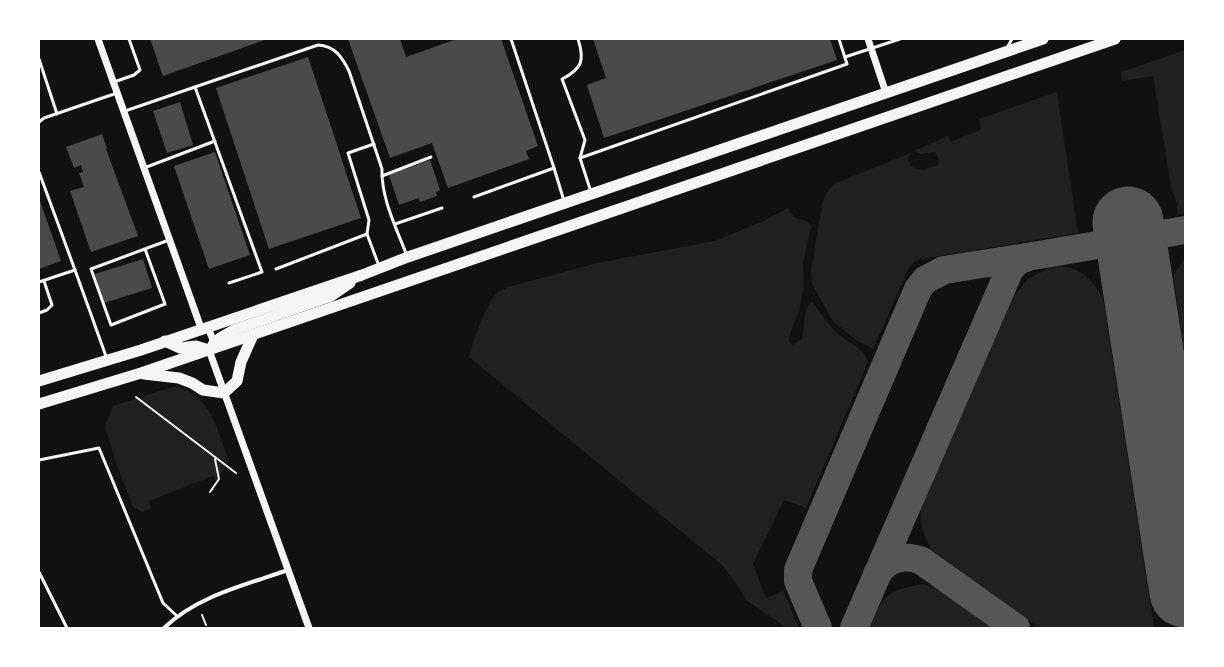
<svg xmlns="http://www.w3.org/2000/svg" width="1224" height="667" font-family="'Sofia Sans Condensed',sans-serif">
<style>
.green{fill:#202020}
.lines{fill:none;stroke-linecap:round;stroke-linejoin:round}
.taxiway{stroke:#565656;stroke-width:28}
.runway{stroke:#565656;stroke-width:71}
.building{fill:#4a4a4a}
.path{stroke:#f5f5f5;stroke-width:2}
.service{stroke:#f5f5f5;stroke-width:3}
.minor{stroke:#f5f5f5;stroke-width:4}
.tertiary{stroke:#f5f5f5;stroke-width:7}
.trunk{stroke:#f5f5f5;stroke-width:11}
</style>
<rect width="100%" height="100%" fill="#111"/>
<g class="green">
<path d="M1185,50V213L1177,215V204L1171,186L1153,76L1122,81L1121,72Z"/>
<path d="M1057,92L1078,233L916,260L909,268L873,349L856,340L833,321L812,284L811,272L822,204C825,194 828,190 836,183L911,153L908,159L911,167L922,170L938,165L939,159L935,152L921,154L914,151L948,136L950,142L981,130L979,119Z"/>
<path d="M788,208C792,217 797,219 807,221L811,226L803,263L804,287L799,311L790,334L789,341L792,345L802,339C806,327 801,312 812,301C820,314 830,326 841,336C850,344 865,349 868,362L806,508L784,500L753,564L766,598L784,591L799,628H787L746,600L739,587L722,565L469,357C472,343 487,302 497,293C500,291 505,289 508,287L597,263L715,241L761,222Z"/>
<path d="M1185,258V357L1174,280V275Z"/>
<path d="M1053,266C1080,266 1089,276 1103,298L1154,628H1039L931,549C923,534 919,522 921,505L1009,301L1028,279Z"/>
<path d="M176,387C211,393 218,433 229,461L216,481L213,476L149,501L151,509L142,512L133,507L116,463L105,427L113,406L169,388Z"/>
<path d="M923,584L943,592L992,628H869C884,594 886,591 923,584Z"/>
</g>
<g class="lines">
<g class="taxiway">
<path d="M877,574C888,558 905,554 922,561L1016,628"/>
<path d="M818,628L798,581V570L918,289L925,280L944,270L1027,257"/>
<path d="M854,628L1010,269L1017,262L1027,257L1185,230"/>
</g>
<path class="runway" d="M1128,222L1185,592"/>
</g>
<g class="building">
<path d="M150,39H267L163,76Z"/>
<path d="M348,39H400L406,57L457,39H501L538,146L526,151L529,159L448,188L432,143L390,158Z"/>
<path d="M593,39H830L837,60L604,138L587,85L606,78Z"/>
<path d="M308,57L361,218L269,249L216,88Z"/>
<path d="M180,102L193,145L167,153L153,111Z"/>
<path d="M102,134L107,149H106L138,236L91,252L70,191L84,187L79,173L83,172L81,165L74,168L66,147Z"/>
<path d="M215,152L250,255L209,269L174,166Z"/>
<path d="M430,160L440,190L436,192L437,196L420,202L419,198L399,205L389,175Z"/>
<path d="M39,198L61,261L39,269Z"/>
<path d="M143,259L152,288L104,303L95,274Z"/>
</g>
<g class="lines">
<g class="path">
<path d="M136,397L236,473"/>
<path d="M210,492L219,479L215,459"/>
<path d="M202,615L206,625"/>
</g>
<g class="service">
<path d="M511,39L554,168"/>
<path d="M578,39C585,60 582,69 562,79L585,140L580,158L591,192"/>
<path d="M1007,48L1012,39"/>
<path d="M845,57L900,39"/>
<path d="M39,59L57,114"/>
<path d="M114,82L134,75L140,70L129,39"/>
<path d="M195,87L318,45C335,46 342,57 349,71L382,169C381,199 397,229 407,256"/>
<path d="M125,111L195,87L262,272L229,283"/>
<path d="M39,122L44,118L117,93"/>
<path d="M374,144L348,153L369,220L367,234L379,266"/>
<path d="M580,158L847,64L839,39"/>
<path d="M144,168L215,141"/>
<path d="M39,172L75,270"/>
<path d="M382,176L431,157"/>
<path d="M474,197L554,168L564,201"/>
<path d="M395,224L442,208"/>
<path d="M145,249L165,304L111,325L91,269L169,240"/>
<path d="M276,269L367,234"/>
<path d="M39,282L75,270L107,359"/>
<path d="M39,313L47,310L52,305L44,281"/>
<path d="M39,460L99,448L163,603L177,616"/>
<path d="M39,572L67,628"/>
</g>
<path class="minor" d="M164,628C197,596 245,585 288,570"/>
<g class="tertiary">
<path d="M98,39L201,328L209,330L213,340L209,350L309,628"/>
<path d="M868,39L886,93"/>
</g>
<g class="trunk">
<path d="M165,341L180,348L196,346L209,350"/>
<path d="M211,348L220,338L234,330L331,296L350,283"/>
<path d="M144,374L179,378L192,383L203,390L224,393L237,381L241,362L253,335"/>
<path d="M39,381L141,350L362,275L408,257L1043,39"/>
<path d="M39,404L141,373L1115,39"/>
</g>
</g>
<rect width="1224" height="667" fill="none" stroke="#ffffff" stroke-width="80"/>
</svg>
